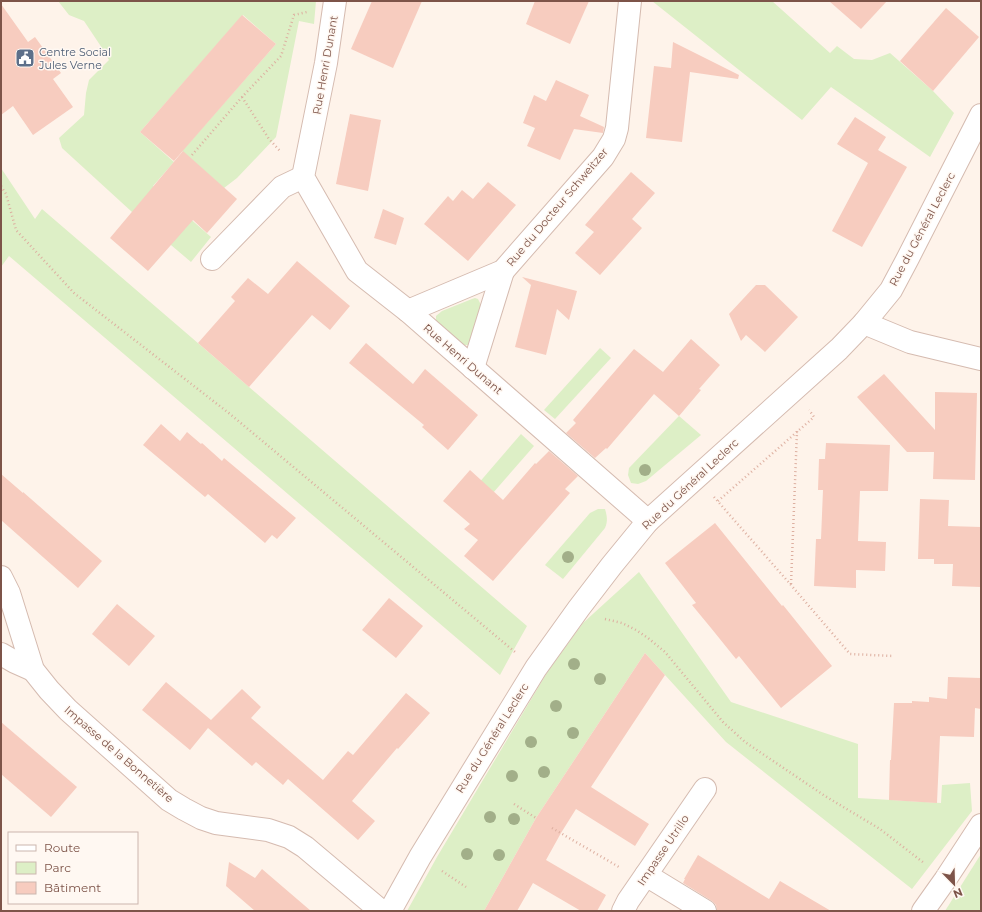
<svg xmlns="http://www.w3.org/2000/svg" width="982" height="912" font-family="Montserrat,sans-serif">
<style>
.green{fill:#ddefc6}
.building{fill:#f7ccbf}
.lines{fill:none;stroke-linecap:round;stroke-linejoin:round}
.minor-casing{stroke:#d5bbb0;stroke-width:24}
.tertiary-casing{stroke:#d5bbb0;stroke-width:24}
.path{stroke:#ddafa0;stroke-width:2.5;stroke-dasharray:1 3;stroke-linecap:butt}
.minor{stroke:#fff;stroke-width:22}
.tertiary{stroke:#fff;stroke-width:22}
.tree{fill:#a2af89}
.labels{text-anchor:middle;dominant-baseline:central;stroke-width:3;stroke-linejoin:round;paint-order:stroke}
.service-label{font-size:11px;fill:#4e5e75;stroke:#fff8f2;text-anchor:start}
.street-label{font-size:11px;fill:#7d5449;stroke:#fff8f2}
</style>
<rect width="100%" height="100%" fill="#fef3ea"/>
<g class="green">
<path d="M58,1H316L314,24L299,21L276,137L237,178L224,188L182,151L276,44L243,15L140,132L174,162L153,186L211,237L191,262L132,212L62,148L59,138L84,115L86,93L89,80L109,60L100,45L84,21L69,15Z"/>
<path d="M652,1H772L830,53L837,46L854,59L872,60L890,53L933,91L954,113L930,157L831,87L802,120Z"/>
<path d="M1,168L35,219L42,209L527,626L513,651L500,675L9,256L1,267Z"/>
<path d="M475,298L478,299L481,305L469,345H464L436,321V316L442,311L472,299Z"/>
<path d="M600,348L611,358L555,419L544,410Z"/>
<path d="M679,416L701,435L646,481L638,484L631,483L628,475L629,468Z"/>
<path d="M521,434L534,446L478,510L465,499Z"/>
<path d="M598,509H605C607,516 608,521 605,528L563,579L545,565L590,513Z"/>
<path d="M639,572L731,702L858,744V798L941,803L942,785L970,783L972,811L912,889L726,742L645,653L536,818L484,911H407L437,857L548,671L583,623Z"/>
<path d="M981,854V911H945Z"/>
</g>
<g class="building">
<path d="M372,1H422L393,68L351,49Z"/>
<path d="M535,1H589L570,44L526,24Z"/>
<path d="M829,1H887L861,29Z"/>
<path d="M1,4L28,42L35,37L61,73L53,79L73,107L33,135L13,106L1,115Z"/>
<path d="M946,8L979,37L933,91L900,61Z"/>
<path d="M242,15L276,44L174,161L140,132Z"/>
<path d="M673,42L739,75L738,79L690,72L682,142L646,138L654,66L671,68Z"/>
<path d="M556,80L589,95L580,116L604,127L603,133L574,129L560,160L527,146L535,128L523,123L534,95L546,101Z"/>
<path d="M350,114L381,120L368,191L336,184Z"/>
<path d="M855,117L886,137L878,150L907,167L862,247L832,231L868,163L837,144Z"/>
<path d="M183,151L237,199L207,233L193,220L148,271L110,238Z"/>
<path d="M631,172L655,193L632,219L642,228L600,275L575,253L594,232L585,225Z"/>
<path d="M488,182L516,205L468,261L424,224L448,196L453,201L462,190L473,199Z"/>
<path d="M383,209L404,218L396,245L374,238Z"/>
<path d="M297,261L350,306L330,330L312,315L249,387L198,343L235,301L231,297L248,278L268,294Z"/>
<path d="M522,277L577,291L569,320L557,309L546,355L515,347L531,285Z"/>
<path d="M756,285H765L798,317L765,352L746,335L741,341L729,314Z"/>
<path d="M691,339L720,365L699,389L701,390L679,416L654,394L607,449L606,448L595,458L566,433L576,423L573,420L634,349L663,372Z"/>
<path d="M366,343L413,384L425,369L478,415L448,450L422,427L424,425L349,363Z"/>
<path d="M884,374L935,430V392L977,393L975,480L933,479L934,452H907L857,397Z"/>
<path d="M161,424L180,441L187,432L201,444L202,443L222,461L224,458L296,518L277,539L272,535L265,543L208,494L205,497L143,445Z"/>
<path d="M826,443L890,445L888,491H860L858,541L886,542L885,571L856,570V588L814,586L816,539H821L823,490H818L819,459H825Z"/>
<path d="M549,451L578,476L565,489L570,493L493,581L464,556L478,540L464,529L470,524L443,501L470,470L503,500L535,463L536,464Z"/>
<path d="M1,474L23,493V492L102,561L78,588L1,520Z"/>
<path d="M920,499L949,500L948,526L981,527V587L952,586L953,564H934V559H918Z"/>
<path d="M715,523L782,606L783,605L832,666L781,708L739,656L736,659L711,628L692,605L696,603L665,563Z"/>
<path d="M389,598L423,626L396,658L362,630Z"/>
<path d="M117,604L155,636L129,666L92,634Z"/>
<path d="M645,653L665,675L591,787L649,824L635,846L576,809L561,833L546,860L606,895L597,911H581L533,883L517,911H484L536,818Z"/>
<path d="M948,677L981,678V709L975,708L974,737L940,736L937,803L889,800L890,760H891L894,703H912V701L929,702V697L947,699Z"/>
<path d="M166,682L211,720L242,689L261,707L251,718L323,780L348,751L353,755L406,693L430,713L398,749L397,748L352,801L375,821L358,840L288,779L283,785L256,762L252,766L208,728L190,750L142,710Z"/>
<path d="M1,722L77,787L51,817L1,774Z"/>
<path d="M698,855L769,899L780,881L831,911H717L716,905L712,901L683,883L685,879H684Z"/>
<path d="M229,862L255,878L262,869L311,911H255L226,886Z"/>
</g>
<g class="lines">
<g class="minor-casing">
<g id="minor">
<path d="M335,1L326,63L303,177L357,271L408,311L648,521"/>
<path d="M212,259L282,187L303,177"/>
<path d="M408,311L503,271L603,157L614,139L617,128L630,1"/>
<path d="M864,323L910,342L981,359"/>
<path d="M473,368L503,271"/>
<path d="M1,577L9,593L33,670L49,690L68,710L169,800L184,809L201,818L216,823L268,830L289,837L305,847L381,911"/>
<path d="M1,654L15,662L33,670"/>
<path d="M646,875L705,911"/>
<path d="M623,911L628,901L705,789"/>
<path d="M923,911L945,880L981,825"/>
</g>
</g>
<g class="tertiary-casing">
<path id="tertiary" d="M390,911L420,857L536,668L579,608L612,565L648,521L839,349L864,323L891,290L908,258L981,115"/>
</g>
<g class="path">
<path d="M242,97L269,139L281,152"/>
<path d="M192,155L242,97L281,56L294,15L307,12"/>
<path d="M1,186L6,194L16,230L74,293L230,414L515,652"/>
<path d="M714,497L791,585L850,654L893,656"/>
<path d="M718,501L814,417L809,410"/>
<path d="M791,584L797,431"/>
<path d="M605,619L622,623L636,630L648,638L665,652L723,722L745,742L825,796L880,829L924,863"/>
<path d="M514,804L536,818"/>
<path d="M552,828L619,867"/>
<path d="M442,871L466,887"/>
</g>
<use href="#minor" class="minor"/>
<use href="#tertiary" class="tertiary"/>
</g>
<g class="tree">
<circle cx="645" cy="470" r="6"/>
<circle cx="568" cy="557" r="6"/>
<circle cx="574" cy="664" r="6"/>
<circle cx="600" cy="679" r="6"/>
<circle cx="556" cy="706" r="6"/>
<circle cx="573" cy="733" r="6"/>
<circle cx="531" cy="742" r="6"/>
<circle cx="544" cy="772" r="6"/>
<circle cx="512" cy="776" r="6"/>
<circle cx="490" cy="817" r="6"/>
<circle cx="514" cy="819" r="6"/>
<circle cx="467" cy="854" r="6"/>
<circle cx="499" cy="855" r="6"/>
</g>
<defs>
<g id="civic-square" transform="scale(1)"><rect x="-9" y="-9" width="18" height="18" rx="4" fill="#5c6f8a" stroke="#fff8f2"/><path d="M-.6-6.5H3V-4.5H.6V-3L4-1V1h2V6H-6V1h2V-1L-.6-3ZM-1.2 2.5V6h2.4V2.5Z" fill="#fff"/></g>
</defs>
<g fill-rule="evenodd">
<use href="#civic-square" x="25" y="58"/>
</g>
<g class="labels">
<g class="service-label">
<text x="39" y="52">Centre Social<tspan x="39" dy="13">Jules Verne</tspan></text>
</g>
<g class="street-label">
<text transform="translate(325 65) rotate(-80)">Rue Henri Dunant</text>
<text transform="translate(557 207) rotate(-50)">Rue du Docteur Schweitzer</text>
<text transform="translate(922 229) rotate(-62)">Rue du Général Leclerc</text>
<text transform="translate(463 359) rotate(41)">Rue Henri Dunant</text>
<text transform="translate(690 484) rotate(-43)">Rue du Général Leclerc</text>
<text transform="translate(492 738) rotate(-58)">Rue du Général Leclerc</text>
<text transform="translate(119 754) rotate(41)">Impasse de la Bonnetière</text>
<text transform="translate(663 850) rotate(-56)">Impasse Utrillo</text>
</g>
</g>
<rect width="982" height="912" fill="none" stroke="#7d5449" stroke-width="4"/>
<rect x="8" y="832" width="130" height="72" fill="#fff8f2" stroke="#cbb6ae"/>
<rect x="16" y="845" width="20" height="6" fill="#ffffff" stroke="#cbb6ae"/>
<text x="44" y="852" font-size="12" fill="#7d5449">Route</text>
<rect x="16" y="862" width="20" height="12" fill="#ddefc6" stroke="#cbb6ae"/>
<text x="44" y="872" font-size="12" fill="#7d5449">Parc</text>
<rect x="16" y="882" width="20" height="12" fill="#f7ccbf" stroke="#cbb6ae"/>
<text x="44" y="892" font-size="12" fill="#7d5449">Bâtiment</text>
<g transform="translate(954 884) rotate(157)" stroke="#fff8f2" stroke-width="3" paint-order="stroke">
<path d="M0-3L7 15L0 10L-7 15Z" fill="#7d5449"/>
<text y="-6" font-size="11" font-weight="bold" text-anchor="middle" fill="#7d5449">N</text>
</g>
</svg>
